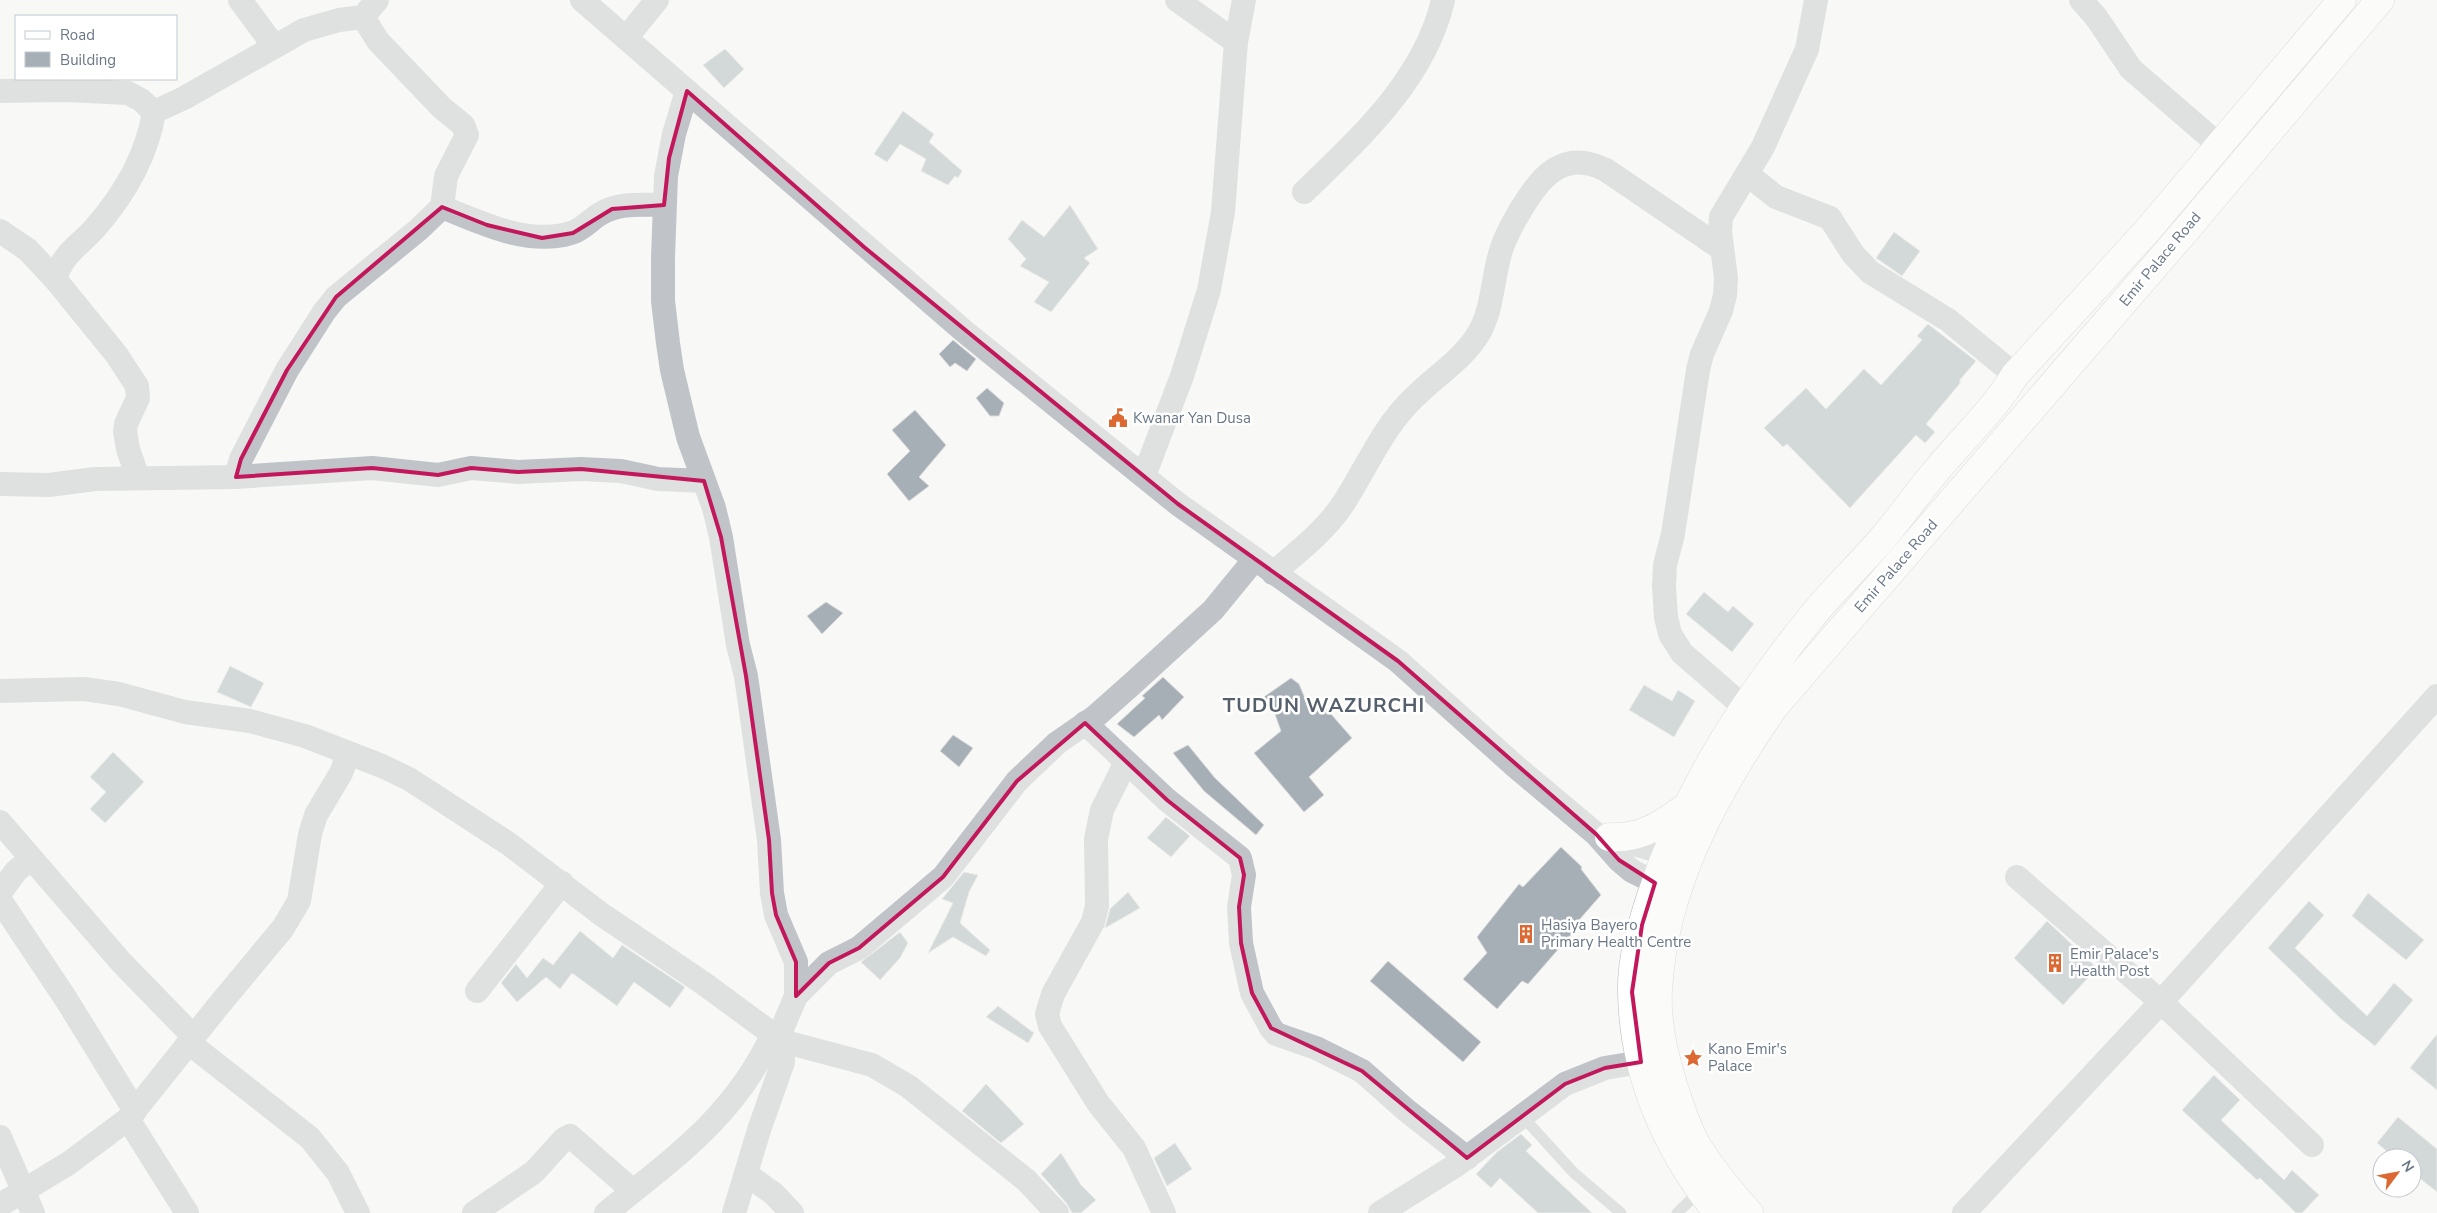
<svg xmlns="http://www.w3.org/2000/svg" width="2437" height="1213" font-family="'Nunito Sans',sans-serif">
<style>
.building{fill:#a7afb6;stroke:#dadad9}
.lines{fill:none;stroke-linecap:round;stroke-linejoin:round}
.primary-casing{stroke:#b4b8bd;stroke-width:29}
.service{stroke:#c0c4c8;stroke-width:11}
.minor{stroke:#c0c4c8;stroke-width:24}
.primary{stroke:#fff;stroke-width:28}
.marked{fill:none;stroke:#c2185b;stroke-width:4;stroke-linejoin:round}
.labels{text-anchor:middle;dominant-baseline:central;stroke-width:5;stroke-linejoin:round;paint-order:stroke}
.street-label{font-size:15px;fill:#697786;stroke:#fff}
.poi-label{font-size:15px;fill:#697786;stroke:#fff;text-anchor:start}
.district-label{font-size:20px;font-weight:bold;letter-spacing:1px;fill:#56606c;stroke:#fff}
</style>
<rect width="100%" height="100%" fill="#f8f9f6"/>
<g class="building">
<path d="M725,49L744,69L724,88L703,65Z"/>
<path d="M903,111L934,134L929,142L962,171L958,178L955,176L948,185L921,171L926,159L900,144L887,162L874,154Z"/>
<path d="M1070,205L1098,249L1084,258L1090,263L1051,312L1034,302L1049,282L1020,266L1026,259L1008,239L1022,220L1044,237Z"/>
<path d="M1894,232L1920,251L1902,276L1876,258Z"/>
<path d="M1928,324L1976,361L1959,381L1961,382L1926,424L1935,432L1925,443L1916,435L1850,508L1787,444L1783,447L1764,428L1806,388L1826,409L1864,369L1881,385L1922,340L1917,336Z"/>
<path d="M953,340L976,359L967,371L955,363L950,367L939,354Z"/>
<path d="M987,388L1004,403L999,416H990L976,398Z"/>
<path d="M915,410L946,445L919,477L929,486L909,501L887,474L910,451L892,430Z"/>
<path d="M1704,592L1728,612L1733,606L1754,624L1732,652L1686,614Z"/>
<path d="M826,602L843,613L822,634L807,616Z"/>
<path d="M230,666L264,683L251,707L217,692Z"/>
<path d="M1163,677L1184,697L1162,720L1159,715L1134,737L1117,724L1145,698L1142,696Z"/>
<path d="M1291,678L1299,684L1312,715L1324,706L1352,738L1309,777L1324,795L1304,812L1254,753L1281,731L1272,706L1261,699Z"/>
<path d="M1644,685L1672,701L1678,690L1695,701L1674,737L1629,710Z"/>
<path d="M953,735L973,748L959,767L940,751Z"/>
<path d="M1188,745L1215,778L1264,825L1256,835L1204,791L1173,753Z"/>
<path d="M113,752L144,782L105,823L90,809L106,792L90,777Z"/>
<path d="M1166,817L1190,836L1171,857L1147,838Z"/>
<path d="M1561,847L1582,867L1581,869L1601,895L1572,928L1575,930L1528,984L1522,981L1497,1009L1463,979L1487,953L1477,937L1519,884L1523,887Z"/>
<path d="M964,872L978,875L969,892L960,923L990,950L986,956L953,937L928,953L953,903L942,899Z"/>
<path d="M1128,892L1140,908L1105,928L1110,909Z"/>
<path d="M2368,893L2424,940L2406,960L2352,916Z"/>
<path d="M2309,901L2324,915L2295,948L2367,1016L2394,983L2413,1000L2375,1046L2340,1018L2268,948Z"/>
<path d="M2047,921L2097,968L2063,1005L2014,958Z"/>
<path d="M580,931L613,958L622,945L685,987L670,1008L634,982L617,1006L572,973L560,989L546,977L517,1002L501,983L516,964L527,978L543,958L553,965Z"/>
<path d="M900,932L908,943L900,958L880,980L861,962Z"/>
<path d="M1388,961L1481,1042L1463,1062L1370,981Z"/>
<path d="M998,1006L1034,1033L1028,1043L986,1017Z"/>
<path d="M2437,1034V1090L2410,1068Z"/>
<path d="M2214,1075L2240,1100L2221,1120L2284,1180L2292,1170L2319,1195L2302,1213H2296L2260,1178L2257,1180L2182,1110Z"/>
<path d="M986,1084L1024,1124L1001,1143L962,1111Z"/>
<path d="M2398,1117L2437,1149V1192L2412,1172V1158H2395L2377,1143Z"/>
<path d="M1521,1134L1532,1145L1526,1151L1592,1213H1538L1500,1178L1491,1188L1476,1174L1497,1152Z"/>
<path d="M1175,1143L1192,1169L1167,1186L1154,1158Z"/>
<path d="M1061,1153L1081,1185L1096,1200L1081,1213H1072L1067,1204L1041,1174Z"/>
</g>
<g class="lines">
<g class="primary-casing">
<g id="primary">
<path d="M1609,837C1641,839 1661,825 1686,807"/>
<path d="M1718,1213C1667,1151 1633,1074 1632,992C1631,960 1641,927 1651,896C1685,792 1741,705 1809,620C1831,592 1858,567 1882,539C1901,517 1918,492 1937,470C1963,438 1994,410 2015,375L2147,231L2342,0"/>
<path d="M1749,1213C1730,1191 1711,1169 1696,1144C1687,1128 1681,1108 1675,1091C1665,1060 1656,1024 1658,991C1663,887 1716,791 1774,707L2186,230L2380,0"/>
</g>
</g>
<g class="service">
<path d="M1522,1116L1574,1173L1621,1213"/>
<path d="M1677,1213L1700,1191"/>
</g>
<g class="minor">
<path d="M240,0L274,46"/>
<path d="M582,0L965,332L1178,504L1398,661L1515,766L1596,834L1619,860L1632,871L1672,891"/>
<path d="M1177,0L1236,42"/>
<path d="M2081,0L2096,17L2131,69L2220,146"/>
<path d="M626,38L657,0"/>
<path d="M0,91L65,90L128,93L141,100L154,112"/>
<path d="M687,91L674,134L666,176L663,258V301L668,343L672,370L688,437L714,508L721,537L738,645L746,676L769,840L772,893L776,915L796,962V996"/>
<path d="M154,112L184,98L304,30L339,20L363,17L377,0"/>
<path d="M1747,174L1776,197L1830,218L1853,254L1870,272L1948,320L2015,375"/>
<path d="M1304,192C1360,138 1425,79 1443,0"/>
<path d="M442,207C481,223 528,246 571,233C582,230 590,220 600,214C618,202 643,205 664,205"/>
<path d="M0,231L28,250L55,279L116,354L137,386L138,398L126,424L125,431L128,449L138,478"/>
<path d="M55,279C64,252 77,248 95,228C124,195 147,155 154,112"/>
<path d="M1144,476L1182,376L1209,290L1223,212L1236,42L1244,0"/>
<path d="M236,477L241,459L287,370L324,312L336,297L418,230L442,207L446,176L467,135L463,125L442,108L378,41L363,17"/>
<path d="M0,484L49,485L95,479L236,477L372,468L438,475L471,468L518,472L581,469L621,471L658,479L704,481"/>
<path d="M1273,573C1298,552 1325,531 1343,504C1364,472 1379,436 1404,408C1427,381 1461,363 1479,333C1495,305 1492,270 1504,242C1512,223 1530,192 1544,178C1563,159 1584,159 1606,170L1722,249"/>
<path d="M0,691L84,689L119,694L185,712L250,721L305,736L382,766L409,779L509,844L601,914L703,983L782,1041L872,1065L908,1086L1026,1180L1057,1213"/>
<path d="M1744,707L1682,653L1670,634L1666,617L1664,586L1665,565L1673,534L1698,370L1702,354L1721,311L1725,295L1726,278L1720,231L1721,217L1763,147L1807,49L1816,0"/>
<path d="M1085,723L1167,800L1240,858L1244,875L1239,907L1241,943L1252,993L1271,1028L1276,1034L1316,1048L1362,1071L1406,1110L1467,1158"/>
<path d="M1126,762L1102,810L1096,839L1097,906L1093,922L1053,994L1047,1014L1050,1026L1098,1103L1134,1148L1164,1213"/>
<path d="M0,822L121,962L193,1036"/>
<path d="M1613,838L1665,853L1683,861"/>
<path d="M2017,877L2161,1002L2312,1145"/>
<path d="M0,893L16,871L31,859"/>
<path d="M0,900L66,999L135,1111"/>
<path d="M477,991L562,883"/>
<path d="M189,1043L310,1138L338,1173L358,1213"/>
<path d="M128,1119L187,1213"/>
<path d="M0,1137L33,1213"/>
<path d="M746,1174L774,1194L792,1213"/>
<path d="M0,1205L69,1163L128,1119L219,1005L283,928L299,901L310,834L316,815L341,773L348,754"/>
<path d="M474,1213L534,1172L564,1139L570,1136L633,1191"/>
<path d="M606,1213C675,1157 733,1118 773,1034"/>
<path d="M734,1213L759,1130L783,1062L782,1029L796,996L829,963L859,948L943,877L1017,781L1057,743L1096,716L1132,684L1213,610L1254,560"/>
<path d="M1380,1213L1458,1164L1565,1084L1605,1068L1641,1062"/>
<path d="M1964,1213L2161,1002L2437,696"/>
</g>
<use href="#primary" class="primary"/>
</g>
<path d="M0 0H2437V1213H0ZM687,91L864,247L1178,504L1398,661L1596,834L1619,860L1655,883L1642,925L1632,992L1641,1062L1605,1068L1565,1084L1467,1158L1362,1071L1271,1028L1252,993L1241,943L1239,907L1244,875L1240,858L1167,800L1085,723L1017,781L943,877L859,948L829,963L796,996V962L776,915L772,893L769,840L746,676L721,537L704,481L581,469L518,472L471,468L438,475L372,468L236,477L241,459L287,370L336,297L442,207L487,225L542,238L573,233L612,209L664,205L669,158Z" fill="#f8f9f6" fill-opacity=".55" fill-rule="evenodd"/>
<path class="marked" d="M687,91L864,247L1178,504L1398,661L1596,834L1619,860L1655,883L1642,925L1632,992L1641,1062L1605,1068L1565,1084L1467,1158L1362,1071L1271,1028L1252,993L1241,943L1239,907L1244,875L1240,858L1167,800L1085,723L1017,781L943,877L859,948L829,963L796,996V962L776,915L772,893L769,840L746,676L721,537L704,481L581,469L518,472L471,468L438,475L372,468L236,477L241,459L287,370L336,297L442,207L487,225L542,238L573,233L612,209L664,205L669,158Z"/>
<defs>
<g id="civic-bare" transform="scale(1.5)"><path d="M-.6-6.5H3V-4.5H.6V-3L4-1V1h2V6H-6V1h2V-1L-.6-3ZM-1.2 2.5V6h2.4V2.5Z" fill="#dd6932" stroke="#fff" stroke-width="2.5" paint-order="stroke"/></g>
<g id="building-bare" transform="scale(1.5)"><path d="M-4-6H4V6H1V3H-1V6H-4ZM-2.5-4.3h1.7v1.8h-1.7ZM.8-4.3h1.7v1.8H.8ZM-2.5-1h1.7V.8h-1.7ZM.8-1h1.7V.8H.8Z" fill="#dd6932" stroke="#fff" stroke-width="2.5" paint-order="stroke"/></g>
<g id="sight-bare" transform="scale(1.5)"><path d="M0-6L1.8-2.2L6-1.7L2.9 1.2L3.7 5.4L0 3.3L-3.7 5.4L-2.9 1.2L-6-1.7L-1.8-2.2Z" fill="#dd6932" stroke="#fff" stroke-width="2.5" paint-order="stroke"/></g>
</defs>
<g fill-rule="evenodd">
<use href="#civic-bare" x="1118" y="418"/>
<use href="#building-bare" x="1526" y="934"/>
<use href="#building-bare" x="2055" y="963"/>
<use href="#sight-bare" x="1693" y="1058"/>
</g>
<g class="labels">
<g class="street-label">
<text transform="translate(2160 259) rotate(-50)">Emir Palace Road</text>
<text transform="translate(1896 566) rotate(-49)">Emir Palace Road</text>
</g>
<g class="poi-label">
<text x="1133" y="418">Kwanar Yan Dusa</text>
<text x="1541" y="925">Hasiya Bayero<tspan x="1541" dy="17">Primary Health Centre</tspan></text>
<text x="2070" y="954">Emir Palace's<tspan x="2070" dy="17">Health Post</tspan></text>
<text x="1708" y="1049">Kano Emir's<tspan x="1708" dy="17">Palace</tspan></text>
</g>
<g class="district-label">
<text x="1324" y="705">TUDUN WAZURCHI</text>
</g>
</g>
<rect x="15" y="15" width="162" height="65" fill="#ffffff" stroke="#c3c9cf"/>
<rect x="25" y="31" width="25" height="8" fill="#ffffff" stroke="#c3c9cf"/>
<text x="60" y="40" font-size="15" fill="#697786">Road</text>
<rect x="25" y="52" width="25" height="15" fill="#a7afb6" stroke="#c3c9cf"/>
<text x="60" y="65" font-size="15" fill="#697786">Building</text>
<g transform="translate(2397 1173) rotate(58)"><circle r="24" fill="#ffffff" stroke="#c3c9cf"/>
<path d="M0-4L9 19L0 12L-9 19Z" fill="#dd6932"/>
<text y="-8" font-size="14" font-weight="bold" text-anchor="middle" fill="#697786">N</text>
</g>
</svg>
